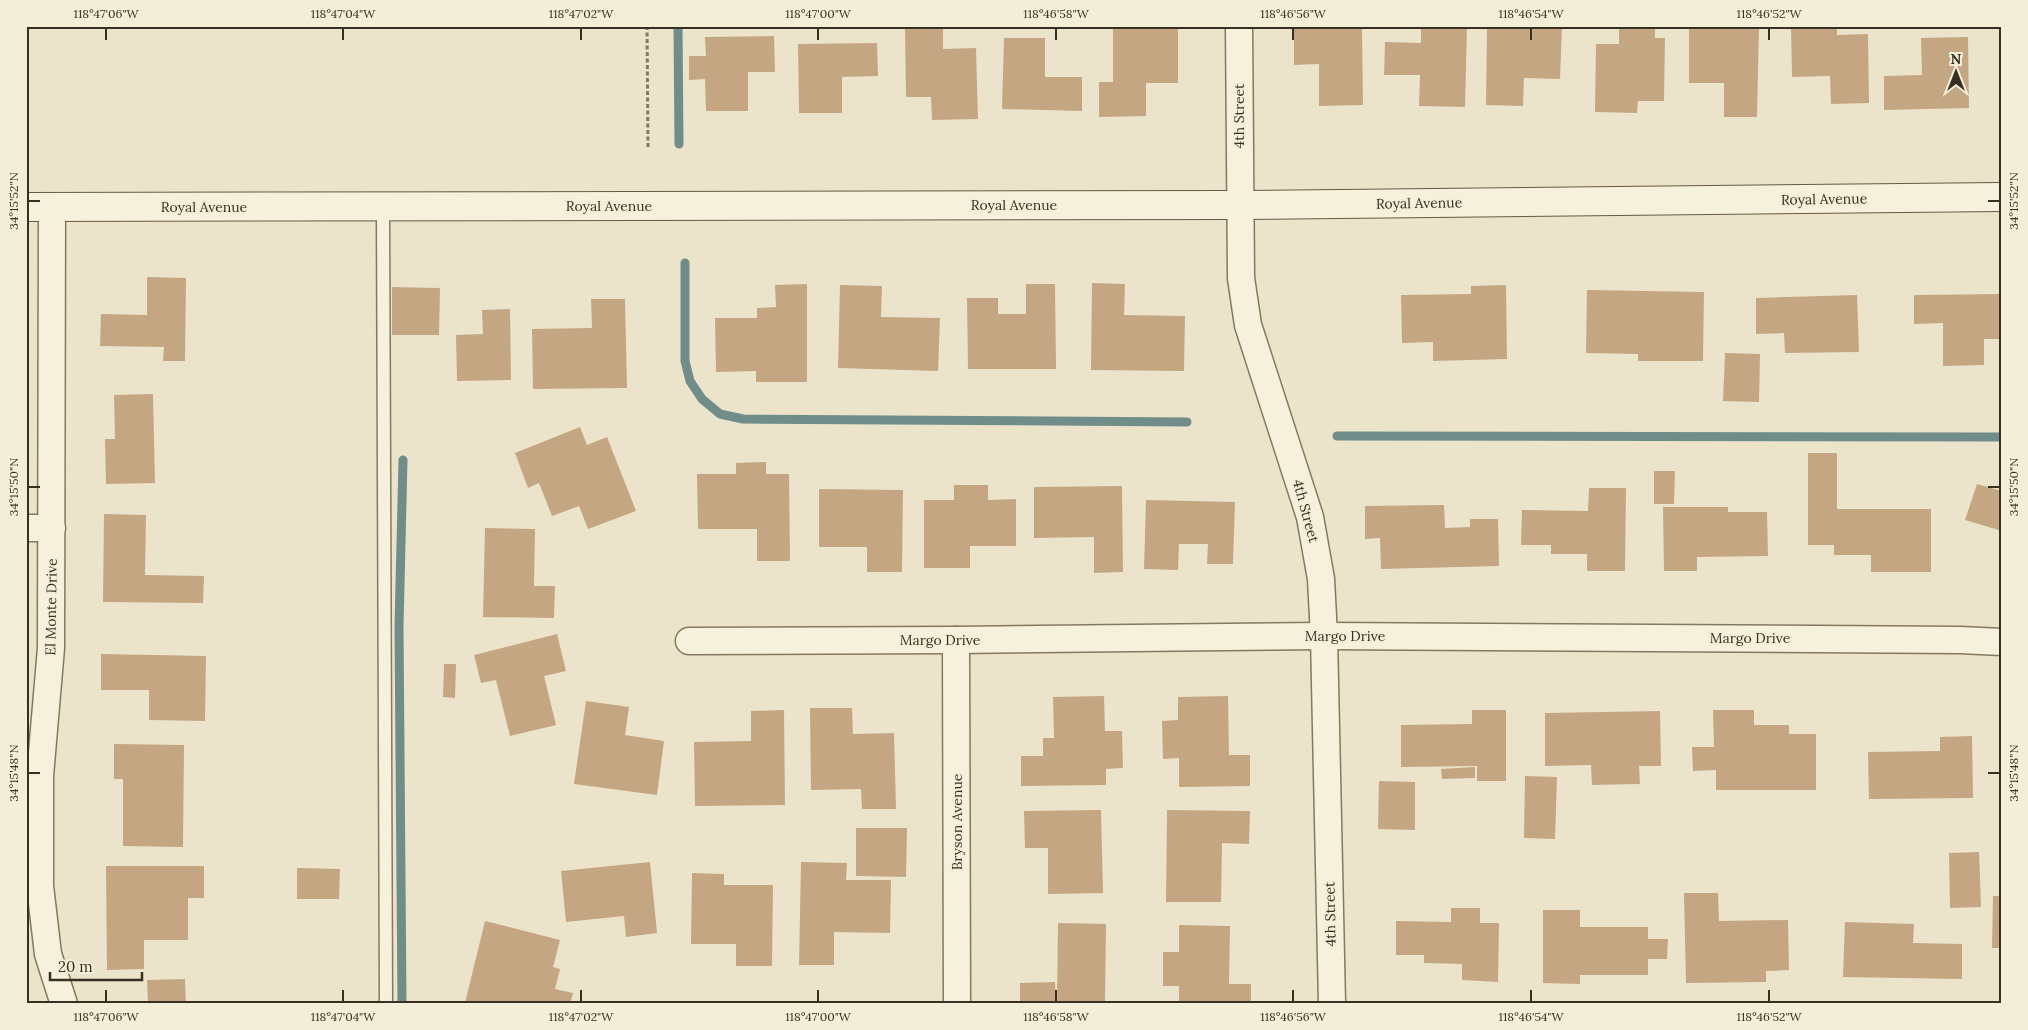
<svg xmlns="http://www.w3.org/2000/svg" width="2028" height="1030" font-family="Lora,serif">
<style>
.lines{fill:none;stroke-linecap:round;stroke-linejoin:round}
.stream{stroke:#718d89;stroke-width:9}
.building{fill:#c5a683}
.lane-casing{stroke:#857860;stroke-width:15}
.street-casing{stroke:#857860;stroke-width:29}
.secondary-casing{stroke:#675943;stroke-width:30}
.path{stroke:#857860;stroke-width:3;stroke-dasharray:4 2.5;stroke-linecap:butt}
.lane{stroke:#f6f1dc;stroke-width:12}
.street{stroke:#f6f1dc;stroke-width:26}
.secondary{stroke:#f6f1dc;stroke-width:28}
.ticks{fill:none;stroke:#372f22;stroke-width:2}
.labels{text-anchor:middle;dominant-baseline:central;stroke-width:4;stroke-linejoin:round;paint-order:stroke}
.street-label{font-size:14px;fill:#372f22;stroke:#f3eed8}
.neatline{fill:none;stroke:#372f22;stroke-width:2}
.ticks-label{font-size:12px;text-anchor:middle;fill:#372f22}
</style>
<rect width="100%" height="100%" fill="#ebe4ca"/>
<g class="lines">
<g class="stream">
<path d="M678,26L679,144"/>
<path d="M685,263V361L690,381L702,399L720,414L743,419L1187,422"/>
<path d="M1337,436L2002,437"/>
<path d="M402,1004L399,627L403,460"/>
</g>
</g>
<g class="building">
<path d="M905,26H943V49L976,48L978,119L932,120L931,97H906Z"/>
<path d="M1113,26H1178V83H1146V116L1099,117V82H1113Z"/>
<path d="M1421,26H1467L1465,107L1419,106L1420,75H1384L1385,42L1421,43Z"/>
<path d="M1487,26H1562L1560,79L1524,78L1523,106L1486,105Z"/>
<path d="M1619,26H1655V38H1665L1664,101H1638L1637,113L1595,112L1596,44H1619Z"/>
<path d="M1689,26H1759L1757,117H1724V83H1689Z"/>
<path d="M1791,26H1837V35L1868,34L1869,103L1831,104L1830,76L1792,77Z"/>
<path d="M1362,27L1363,105L1319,106V64L1294,65V28Z"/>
<path d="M774,36L775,72H748V111H706L705,79L689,80V56H706L705,37Z"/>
<path d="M1968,37L1969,108L1884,110V76L1922,75L1921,38Z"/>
<path d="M1004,38H1045V77H1082V111L1002,109Z"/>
<path d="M877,43L878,76L842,77V113H799L798,44Z"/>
<path d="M147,277L186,278L185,361H163L164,347L100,346L101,314L147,315Z"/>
<path d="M1092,283L1125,284L1124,315L1185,316L1184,371L1091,370Z"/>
<path d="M807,284V382H756V371L716,372L715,318H757V308L776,307L775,285Z"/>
<path d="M1026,284H1055L1056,369H968L967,298H998V314H1026Z"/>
<path d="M840,285L882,286L881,317L940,318L938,371L838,368Z"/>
<path d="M1506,285L1507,359L1433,361V342L1402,343L1401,295L1471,294V286Z"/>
<path d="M392,287L440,288L439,335H392Z"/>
<path d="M1587,290L1704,292L1703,361H1638V354L1586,353Z"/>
<path d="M2002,294V339H1984V365L1943,366V323L1914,324V295Z"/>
<path d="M1857,295L1859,352L1785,353L1784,333L1756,334V298Z"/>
<path d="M591,299H625L627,388L533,389L532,329L592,328Z"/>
<path d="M510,309L511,380L457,381L456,335L483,334L482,310Z"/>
<path d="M1725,353L1760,354L1759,402L1723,401Z"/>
<path d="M153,394L155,483L106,484L105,439H115L114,395Z"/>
<path d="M580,427L587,445L607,437L636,511L588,529L579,506L552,516L539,483L528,488L515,453Z"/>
<path d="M1808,453H1837V509H1931V572H1871V555H1834V545H1808Z"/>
<path d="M766,462V474H789L790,561H757V529H698L697,474H736V463Z"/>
<path d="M1654,471H1675L1674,504H1654Z"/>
<path d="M1977,484L2002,491V531L1965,520Z"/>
<path d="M954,485H988V500L1016,499V546H970V568H924V500H954Z"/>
<path d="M1122,486L1123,572L1094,573V537L1034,538V487Z"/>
<path d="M1589,488H1626L1625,571H1587V554H1551V545H1521L1522,510L1588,511Z"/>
<path d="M819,489L903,490L902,572H867V547H819Z"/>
<path d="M1146,500L1235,502L1233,564H1207L1208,544H1179L1178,570L1144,569Z"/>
<path d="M1444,505L1445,528L1470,527V519H1498L1499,566L1381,569L1380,538L1365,539V506Z"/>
<path d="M1663,507H1728V512H1767L1768,556L1697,557V571H1664Z"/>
<path d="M104,514L146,515L145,575L204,576L203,603L103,602Z"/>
<path d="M485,528L535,529L534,586H555L554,618L483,617Z"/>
<path d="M557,634L566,671L544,676L556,725L510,736L496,680L481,683L474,655Z"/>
<path d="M101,654L206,656L205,721L149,720V690H101Z"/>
<path d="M444,664H456L455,698L443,697Z"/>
<path d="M1104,696L1105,731H1122L1123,768L1106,769V785L1021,786V756H1043V738H1054L1053,697Z"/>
<path d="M1228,696L1229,755H1250V786L1179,787V758L1163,759L1162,721L1178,720V697Z"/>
<path d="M586,701L629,707L625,735L664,741L657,795L574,784Z"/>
<path d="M810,708H852L853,734L894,733L896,809H862L861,789L811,790Z"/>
<path d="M784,710L785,805L695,806L694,742L751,741V711Z"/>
<path d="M1472,710H1506V781H1477V766L1401,767V725L1472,724Z"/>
<path d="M1713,710H1754V725H1789V734H1816V790H1716V770L1693,771L1692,747H1714Z"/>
<path d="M1660,711L1661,766H1639L1640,784L1592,785L1591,765L1545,766V713Z"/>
<path d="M1972,736L1973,798L1869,799L1868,752L1940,751V737Z"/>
<path d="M114,744L184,745L183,847L123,846V779H114Z"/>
<path d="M1475,767V778L1442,779L1441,769Z"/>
<path d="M1525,776L1557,777L1555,839L1524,838Z"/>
<path d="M1379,781L1415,782V830L1378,829Z"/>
<path d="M1101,810L1103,893L1048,894V848H1025L1024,811Z"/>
<path d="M1167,810L1250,811L1249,844L1222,843L1221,902H1166Z"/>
<path d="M856,828H907L906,877L856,876Z"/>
<path d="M1979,852L1981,907L1950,908L1949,853Z"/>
<path d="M650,862L657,933L626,937L624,916L566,922L561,871Z"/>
<path d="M801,862L847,863L846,880H891L890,933L834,932V965H799Z"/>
<path d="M106,866H204V898H188V940H144V969L107,970Z"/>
<path d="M297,868L340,869L339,899H297Z"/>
<path d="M692,873L724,874V885H773L772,966H736V944H691Z"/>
<path d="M1684,893H1718L1719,921L1788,920L1789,970L1766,971V982L1686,983Z"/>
<path d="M1993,896H2002V948H1992Z"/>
<path d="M1451,908H1480V923H1499L1498,982L1462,980V964L1424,963V955H1396V921L1451,922Z"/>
<path d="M1543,910H1580V927H1648V939H1668L1667,959H1648V975H1580V984L1543,983Z"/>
<path d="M485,921L560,940L553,967L560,969L555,989L573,993L570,1004L465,1003Z"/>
<path d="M1845,922L1914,924L1913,943L1962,944V979L1843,977Z"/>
<path d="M1058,923L1106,924L1105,1004H1057Z"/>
<path d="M1179,925L1230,926L1229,984H1251V1004H1179V986H1163V952H1179Z"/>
<path d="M185,979L186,1004H148L147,980Z"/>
<path d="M1055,982L1056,1004H1020V983Z"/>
</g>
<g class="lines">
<g class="lane-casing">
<path id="lane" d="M383,207L386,1004"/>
</g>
<g class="street-casing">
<g id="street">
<path d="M1239,26L1241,278L1248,325L1310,517L1321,579L1324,636L1332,1004"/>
<path d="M52,207L51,648L40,776V886L48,954L64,1004"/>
<path d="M26,528H52"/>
<path d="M956,640L957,1004"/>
<path d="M689,641L956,640L1324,636L1960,640L2002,642"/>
</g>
</g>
<g class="secondary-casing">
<path id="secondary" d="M26,207L1239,205L2002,197"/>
</g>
<path class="path" d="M647,26L648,149"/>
<use href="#lane" class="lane"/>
<use href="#street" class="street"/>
<use href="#secondary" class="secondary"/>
</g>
<path class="ticks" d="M106,28V40M343,28V40M581,28V40M818,28V40M1056,28V40M1293,28V40M1531,28V40M1769,28V40M28,201H40M1988,201H2000M28,487H40M1988,487H2000M28,773H40M1988,773H2000M106,990V1002M343,990V1002M581,990V1002M818,990V1002M1056,990V1002M1293,990V1002M1531,990V1002M1769,990V1002"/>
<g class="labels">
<g class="street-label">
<text transform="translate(1239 116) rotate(-90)">4th Street</text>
<text transform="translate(1824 199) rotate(-1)">Royal Avenue</text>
<text transform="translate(1419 203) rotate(-1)">Royal Avenue</text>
<text x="1014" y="205">Royal Avenue</text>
<text x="609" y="206">Royal Avenue</text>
<text x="204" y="207">Royal Avenue</text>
<text transform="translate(1306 511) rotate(75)">4th Street</text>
<text transform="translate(51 607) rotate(-89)">El Monte Drive</text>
<text x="1345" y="636">Margo Drive</text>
<text x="1750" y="638">Margo Drive</text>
<text x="940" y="640">Margo Drive</text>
<text transform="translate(957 822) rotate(-90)">Bryson Avenue</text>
<text transform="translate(1330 914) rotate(-91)">4th Street</text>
</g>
</g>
<rect width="2028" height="1030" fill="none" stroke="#f3eed8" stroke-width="55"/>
<g transform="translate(1956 72)" stroke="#f3eed8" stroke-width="4" paint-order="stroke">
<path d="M0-4L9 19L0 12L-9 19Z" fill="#372f22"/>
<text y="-8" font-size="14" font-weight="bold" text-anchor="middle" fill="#372f22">N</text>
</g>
<path d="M50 972v8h92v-8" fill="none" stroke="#372f22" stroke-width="2.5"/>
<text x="58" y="972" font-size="15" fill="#372f22" stroke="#f3eed8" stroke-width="4" paint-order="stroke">20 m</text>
<rect x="28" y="28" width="1972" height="974" class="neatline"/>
<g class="ticks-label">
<text x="106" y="18">118°47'06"W</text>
<text x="343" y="18">118°47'04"W</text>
<text x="581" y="18">118°47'02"W</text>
<text x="818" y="18">118°47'00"W</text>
<text x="1056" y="18">118°46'58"W</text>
<text x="1293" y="18">118°46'56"W</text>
<text x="1531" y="18">118°46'54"W</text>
<text x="1769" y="18">118°46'52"W</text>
<text transform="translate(14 201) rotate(-90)" y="4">34°15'52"N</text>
<text transform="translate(2014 201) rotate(-90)" y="4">34°15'52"N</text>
<text transform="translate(14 487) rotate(-90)" y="4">34°15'50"N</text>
<text transform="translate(2014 487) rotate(-90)" y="4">34°15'50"N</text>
<text transform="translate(14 773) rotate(-90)" y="4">34°15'48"N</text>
<text transform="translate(2014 773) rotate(-90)" y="4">34°15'48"N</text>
<text x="106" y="1021">118°47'06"W</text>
<text x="343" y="1021">118°47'04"W</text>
<text x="581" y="1021">118°47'02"W</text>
<text x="818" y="1021">118°47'00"W</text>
<text x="1056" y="1021">118°46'58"W</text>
<text x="1293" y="1021">118°46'56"W</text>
<text x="1531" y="1021">118°46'54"W</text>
<text x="1769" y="1021">118°46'52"W</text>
</g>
</svg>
